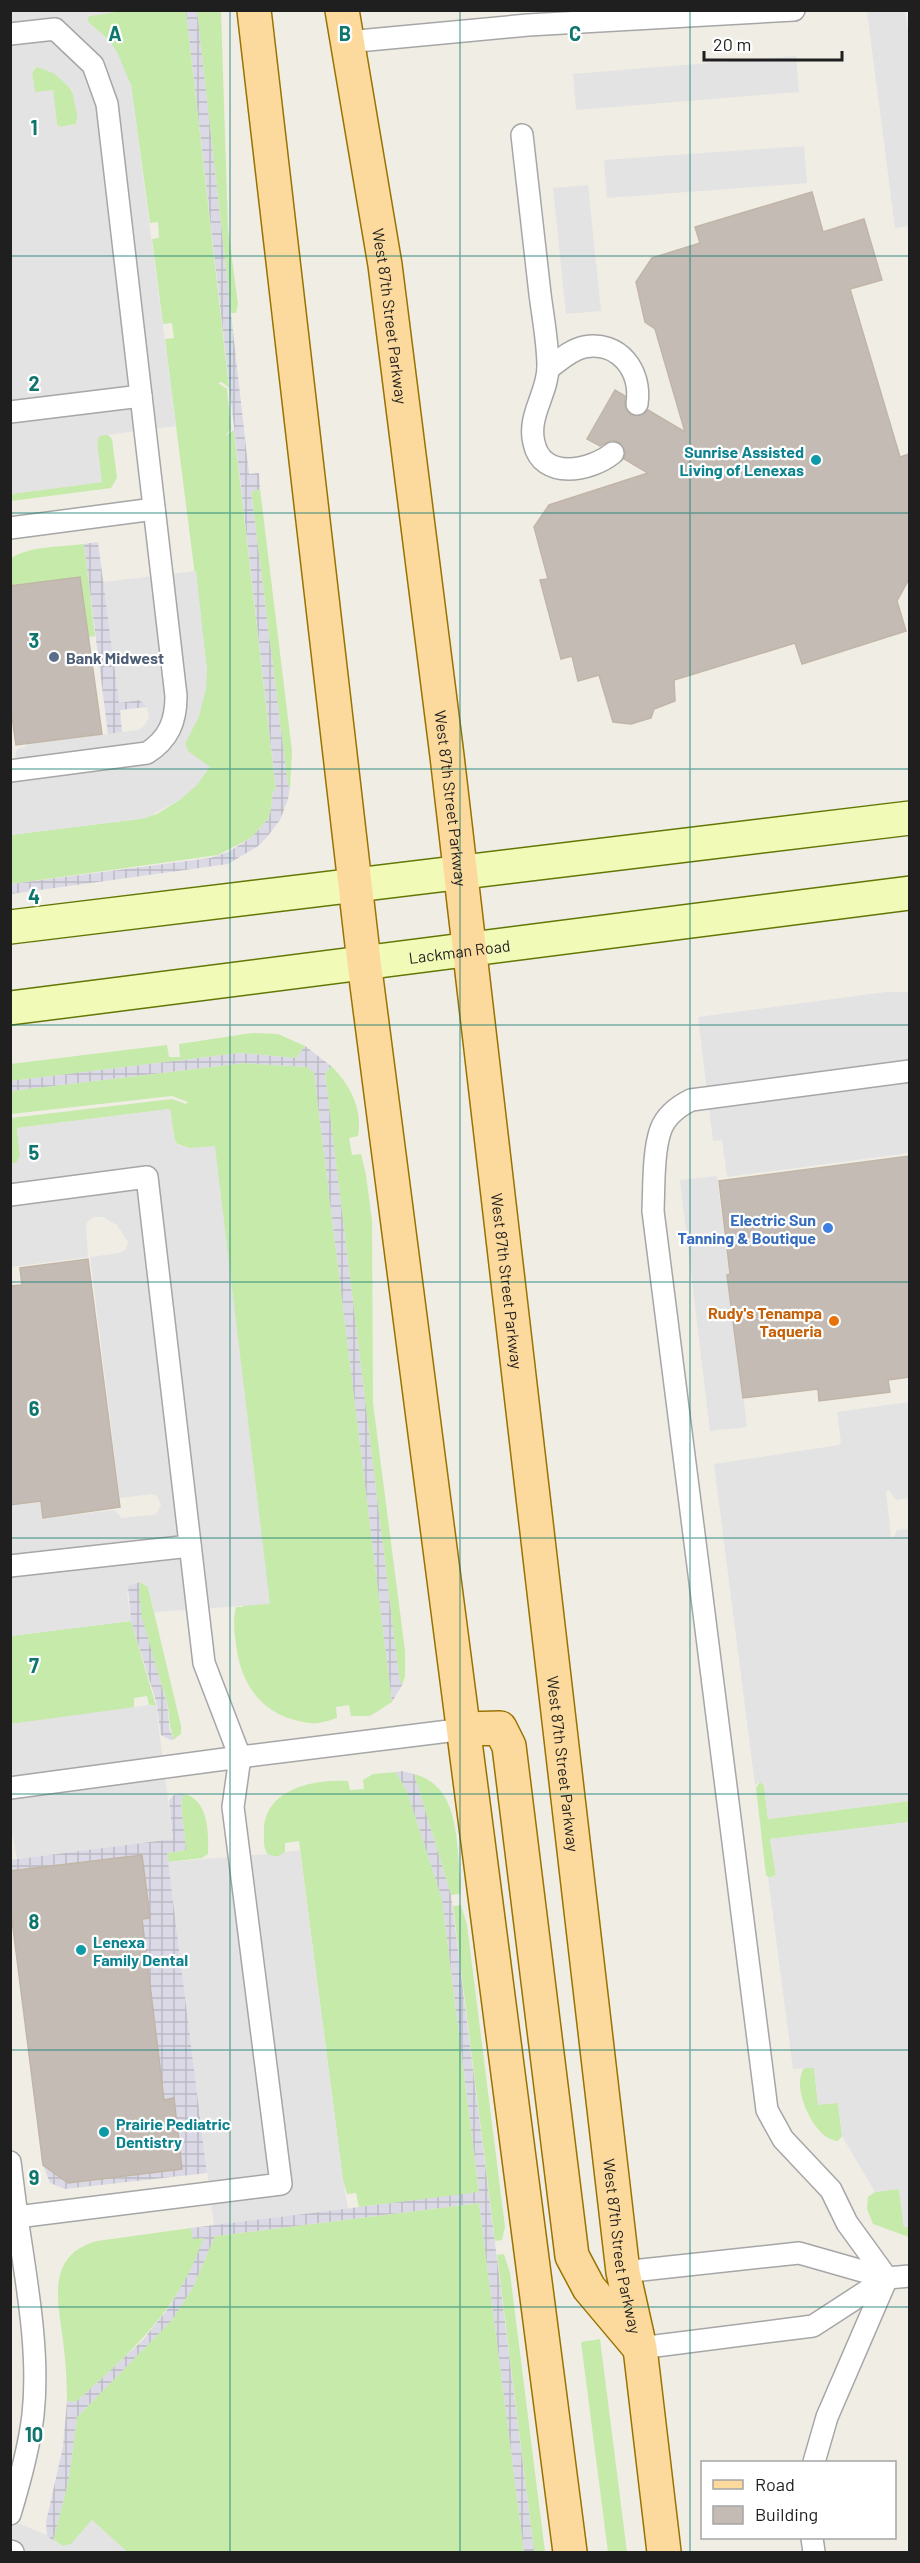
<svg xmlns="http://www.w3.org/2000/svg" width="920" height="2563" font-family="Barlow,sans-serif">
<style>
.grass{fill:#c5eaaa}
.parking{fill:#e3e3e3;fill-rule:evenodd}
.plaza{fill:url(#plaza-grid)}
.building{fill:#c4bcb4;stroke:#c1b5a7;stroke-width:1.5}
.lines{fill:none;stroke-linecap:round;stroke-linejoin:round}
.service-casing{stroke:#a6a6a6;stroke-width:24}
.secondary-casing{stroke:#627704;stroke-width:36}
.primary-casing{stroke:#997200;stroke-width:36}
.service{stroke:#fff;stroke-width:21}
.secondary{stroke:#f2fab8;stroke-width:33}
.primary{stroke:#fcda9d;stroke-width:33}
.grid{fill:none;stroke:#0f766e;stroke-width:1.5;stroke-opacity:0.55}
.culture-dot{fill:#0f9aa8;stroke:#fff;stroke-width:2}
.service-dot{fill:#5c6f8a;stroke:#fff;stroke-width:2}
.shop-dot{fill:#3f7fe0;stroke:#fff;stroke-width:2}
.food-dot{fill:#e8710a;stroke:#fff;stroke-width:2}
.labels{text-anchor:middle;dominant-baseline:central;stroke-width:4.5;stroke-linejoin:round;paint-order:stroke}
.street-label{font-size:16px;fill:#1f1f1f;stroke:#fff}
.culture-label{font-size:16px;font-weight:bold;fill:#0d838f;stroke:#fff;text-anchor:start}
.service-label{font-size:16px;font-weight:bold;fill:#4e5e75;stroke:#fff;text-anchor:start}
.shop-label{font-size:16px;font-weight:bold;fill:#366cbe;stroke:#fff;text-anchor:end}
.food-label{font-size:16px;font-weight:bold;fill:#c56008;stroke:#fff;text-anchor:end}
.grid-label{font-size:20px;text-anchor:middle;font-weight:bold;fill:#0f766e;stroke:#fff;stroke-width:4.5;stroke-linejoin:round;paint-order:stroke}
</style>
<defs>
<pattern id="plaza-grid" width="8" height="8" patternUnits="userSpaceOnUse" patternTransform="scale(1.5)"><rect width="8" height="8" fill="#dad9e5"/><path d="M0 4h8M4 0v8" fill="none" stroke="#bbbac4"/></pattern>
</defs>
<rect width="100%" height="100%" fill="#f0ede5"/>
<g class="grass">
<path d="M122,11H186L229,388L222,382L218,383L227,389L231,429L225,436L234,430L276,791H273L271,810L268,819L251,838L218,855L11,884L10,835L140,819L157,814L181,799L188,751L185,743L199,716L207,670L165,339L174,338L172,323L163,324L152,239L159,238L158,222L150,223L131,85L110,41L87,21L88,16Z"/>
<path d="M197,11H221L228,229L238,304L236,313H231Z"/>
<path d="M36,67C61,70 86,99 76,124L61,127L57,125L53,91L35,93L32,73Z"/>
<path d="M107,434L112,439L117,478L111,488L11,501L10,494L101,482L97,440L99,436Z"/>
<path d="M260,489L292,751L290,787L288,786L251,491Z"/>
<path d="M84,544L95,636L88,637L80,577L11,586V558C30,546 61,547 84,544Z"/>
<path d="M252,1033L278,1034L305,1046L296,1058L240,1053L11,1081L10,1064L167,1045L169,1057H180L179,1044Z"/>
<path d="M244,1063L308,1067L314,1073L392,1702L370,1716H351L349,1705L336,1707L337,1718C331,1720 324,1722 318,1723C311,1724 302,1722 295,1720C259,1711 240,1681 236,1644C234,1631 233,1620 236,1607H243L189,1148L175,1143L170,1109L17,1128L20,1156L16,1163L11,1164V1118L172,1099L186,1104L188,1102L172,1096L11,1114V1091Z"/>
<path d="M331,1066C350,1084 363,1110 358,1136L349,1138L352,1155L361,1154L366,1175L372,1221L373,1403L405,1651V1676L402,1685L399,1677L325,1074Z"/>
<path d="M140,1582L148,1587L181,1726V1734L174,1739C169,1728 170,1716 167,1703C158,1665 133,1622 140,1582Z"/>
<path d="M131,1621L156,1706L149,1705L147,1696L134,1698V1707L122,1710L11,1724L10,1636Z"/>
<path d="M396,1772L407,1791L442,1899L479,2193L359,2207L356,2193L347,2194L343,2180L299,1841L285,1843V1852L277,1857L269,1855C263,1849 264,1842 264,1833C263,1789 313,1779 348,1781L350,1790L364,1789L363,1780L373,1774Z"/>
<path d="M414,1774C461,1786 456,1845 461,1884L460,1894L451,1895Z"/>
<path d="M760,1782L764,1785L768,1819L909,1801V1822L770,1839L776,1875L770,1878L766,1875L756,1788Z"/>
<path d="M183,1794C208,1798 209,1832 208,1854L202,1858L168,1862L167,1853L186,1850L181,1805Z"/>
<path d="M461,1905L467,1925L505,2227L502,2240L495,2241L453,1906Z"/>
<path d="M805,2067L814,2068L818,2104L838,2103L842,2136L838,2141C815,2141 789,2085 805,2067Z"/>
<path d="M899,2189L904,2227L909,2226V2237L873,2224L867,2209L868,2197L875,2192Z"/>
<path d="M479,2203L524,2552H127L92,2520L71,2544L63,2546L53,2541L69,2478L77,2417L172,2320L193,2287L215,2236Z"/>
<path d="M191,2228L193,2239L204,2238C180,2309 130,2353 76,2402L67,2401C67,2384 66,2367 64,2349C60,2308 42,2256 97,2241Z"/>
<path d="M504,2254L510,2273L545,2552H534L497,2255Z"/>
<path d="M600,2339L627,2552H608L581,2342Z"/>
</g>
<g class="parking">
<path d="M10,11H122L89,16L87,21L110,41L117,52L131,85L176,426L99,436L97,443L102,482L11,494ZM38,67L55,74L72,90L78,120L76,124L61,127L57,125L53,90L35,92L32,73L34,68Z"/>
<path d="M867,11H905L910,43L909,226L895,228Z"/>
<path d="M796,56L799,92L576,110L573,74Z"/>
<path d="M804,146L807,183L607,198L604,160Z"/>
<path d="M588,185L601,311L566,314L553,188Z"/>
<path d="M196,571L207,670L206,689L199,716L185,744L188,751L210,767L197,785L181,799L146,818L11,835V774L17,749L25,747L27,744L138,730L144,726L149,718L147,707L139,700L119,703L103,582Z"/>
<path d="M886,992H909V1153L727,1177L722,1140L713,1141L698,1017Z"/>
<path d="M170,1109L174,1138L178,1145L189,1148L215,1146L270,1604L154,1612L148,1587L139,1581L127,1593L131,1621L11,1636L10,1505L41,1501L44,1518L115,1510L121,1518L153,1515L157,1513L161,1505L157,1496L152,1494L120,1498L90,1257L119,1253L126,1249L128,1242L117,1225L103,1217H94L87,1222L86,1227L88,1257L11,1267L10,1164L16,1163L20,1156L17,1128Z"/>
<path d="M717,1176L747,1427L710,1431L680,1180Z"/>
<path d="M909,1402V1498L896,1500L889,1490L886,1492L891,1538L894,1537L897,1530L909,1529V1801L768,1819L764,1785L760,1782L755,1785L714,1464L839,1445L841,1442L837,1412Z"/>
<path d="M149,1705L156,1706L173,1839L17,1859L10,1823V1724Z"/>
<path d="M909,1822L910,2226L904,2227L899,2189L875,2192L842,2136L838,2103L818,2105L814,2068L793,2069L768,1877L772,1878L776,1875L770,1839Z"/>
<path d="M300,1850L343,2180L348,2209L214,2226L168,1862L266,1854L277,1857L285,1852Z"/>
<path d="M10,2520L47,2535L63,2546L71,2544L92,2520L127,2552H11Z"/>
</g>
<g class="plaza">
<path d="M186,11H197L249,474L259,473L260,489L251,492L288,786L290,787L288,799L280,820L267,837L258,846L228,864L11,894V884L210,858L228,852L251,838L268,819L271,810L273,791L276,790Z"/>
<path d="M98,542L119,703L139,700L147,707L120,710L122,732L108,734L84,544Z"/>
<path d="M305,1046L331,1066L325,1074L399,1677L402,1685L392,1702L314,1073L307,1067L244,1063L11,1091V1081L240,1053L296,1058Z"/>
<path d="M140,1582L139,1592L142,1618L167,1704L170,1731L174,1739L171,1740L161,1735L156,1701L131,1621L128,1586Z"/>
<path d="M402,1771L414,1774L451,1895L534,2552H524L479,2203L215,2236L193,2287L172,2320L77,2417L69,2478L53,2541L47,2535L46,2522L63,2447L67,2401L76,2402L98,2382L143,2340L170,2306L190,2271L204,2238L193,2239L191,2228L479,2192L442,1899L407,1791L396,1772Z"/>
<path d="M183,1794L181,1805L186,1850L167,1853L207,2173L65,2189L50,2183L43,2165L10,1860L173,1839L169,1800L174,1795Z"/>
</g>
<g class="building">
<path d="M812,192L823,232L864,219L882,280L850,289L900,457L909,454V579L897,601L906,631L802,664L795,643L674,680L675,701L654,709L651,718L631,724L613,722L599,675L578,681L572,656L561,659L540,580L548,579L534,527L549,505L648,473L624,459L626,452L619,442L612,440L600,446L587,439L615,390L625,396V409L631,415L642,416L648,410L685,432L655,329L645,322L636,282L652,258L700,243L695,227Z"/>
<path d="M80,577L102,734L16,745L10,703V586Z"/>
<path d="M909,1156V1377L888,1380L890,1392L819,1401L818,1389L743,1398L727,1275L730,1274L719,1181Z"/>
<path d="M88,1259L120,1507L43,1518L41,1501L10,1505V1286L22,1285L20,1268Z"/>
<path d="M142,1855L150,1918L142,1919L164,2100L174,2098L182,2169L68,2183L43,2165L10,1904V1871Z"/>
</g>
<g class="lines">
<g class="service-casing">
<g id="service">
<path d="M10,34L55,29L93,65L107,104L176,696C176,721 169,739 147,753L10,771"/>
<path d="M347,42L528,25L794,10"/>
<path d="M522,135C528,188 534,241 540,294C543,318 548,343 548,367C548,393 527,416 534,443C542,481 591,471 613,453"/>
<path d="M548,369C559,361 570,350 584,347C619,340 642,371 637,404"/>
<path d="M10,412L141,396"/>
<path d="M10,528L154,509"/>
<path d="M10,1195L147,1177L204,1663L240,1757L465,1729"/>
<path d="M10,1566L190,1546"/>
<path d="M10,1788L240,1757L233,1807L281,2184L17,2217L10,2162"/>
<path d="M623,2272L799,2253L887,2278L910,2276"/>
<path d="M887,2278L847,2223L831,2190L783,2139L767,2110L653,1211C654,1188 653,1150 661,1129C666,1116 679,1106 691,1100L910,1071"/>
<path d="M640,2348L813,2326L887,2278"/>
<path d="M814,2462L827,2417L887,2278"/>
<path d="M10,2514C20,2481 29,2449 33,2415C40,2350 26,2281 17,2217"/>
<path d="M812,2538L814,2552"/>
<path d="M10,2551L13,2552"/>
</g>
</g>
<g class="secondary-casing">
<g id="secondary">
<path d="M10,927L910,818"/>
<path id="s1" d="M10,1008L910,893"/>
</g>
</g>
<g class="primary-casing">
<g id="primary">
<path d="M254,10L364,962L570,2552"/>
<path id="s2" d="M342,10L385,265L447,756L623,2272L640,2348L664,2552"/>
<path d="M465,1729L500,1728L509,1746L572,2256L589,2288L637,2345"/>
</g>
</g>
<use href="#service" class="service"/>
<use href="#secondary" class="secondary"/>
<use href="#primary" class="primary"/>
</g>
<path class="grid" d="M230,10V2552M460,10V2552M690,10V2552M10,256H910M10,513H910M10,769H910M10,1025H910M10,1282H910M10,1538H910M10,1794H910M10,2050H910M10,2307H910"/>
<g class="culture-dot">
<circle cx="816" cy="460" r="6"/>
<circle cx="81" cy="1950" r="6"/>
<circle cx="104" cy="2132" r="6"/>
</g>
<circle class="service-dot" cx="54" cy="657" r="6"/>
<circle class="shop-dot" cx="828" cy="1228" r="6"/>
<circle class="food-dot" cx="834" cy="1321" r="6"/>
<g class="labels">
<g class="street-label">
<text stroke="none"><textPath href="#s2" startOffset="310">West 87th Street Parkway</textPath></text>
<text stroke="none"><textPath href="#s2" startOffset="796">West 87th Street Parkway</textPath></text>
<text stroke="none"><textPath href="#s1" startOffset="453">Lackman Road</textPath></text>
<text stroke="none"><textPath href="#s2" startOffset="1282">West 87th Street Parkway</textPath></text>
<text stroke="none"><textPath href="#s2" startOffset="1768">West 87th Street Parkway</textPath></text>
<text stroke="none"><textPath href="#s2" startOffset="2254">West 87th Street Parkway</textPath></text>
</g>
<g class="culture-label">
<text x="804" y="451" text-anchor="end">Sunrise Assisted<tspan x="804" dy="18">Living of Lenexas</tspan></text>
<text x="93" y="1941">Lenexa<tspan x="93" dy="18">Family Dental</tspan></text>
<text x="116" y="2123">Prairie Pediatric<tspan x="116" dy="18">Dentistry</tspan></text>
</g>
<g class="service-label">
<text x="66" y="657">Bank Midwest</text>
</g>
<g class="shop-label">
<text x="816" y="1219">Electric Sun<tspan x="816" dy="18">Tanning &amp; Boutique</tspan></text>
</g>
<g class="food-label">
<text x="822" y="1312">Rudy's Tenampa<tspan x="822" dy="18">Taqueria</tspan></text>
</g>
</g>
<g class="grid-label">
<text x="115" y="41">A</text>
<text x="345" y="41">B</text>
<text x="575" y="41">C</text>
<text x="34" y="135">1</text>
<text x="34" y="391">2</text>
<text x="34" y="648">3</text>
<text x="34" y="904">4</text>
<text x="34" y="1160">5</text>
<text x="34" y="1416">6</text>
<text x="34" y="1673">7</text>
<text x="34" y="1929">8</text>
<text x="34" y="2185">9</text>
<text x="34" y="2442">10</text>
</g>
<rect width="920" height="2563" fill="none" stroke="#1f1f1f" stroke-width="24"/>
<rect x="701" y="2461" width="195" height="78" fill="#ffffff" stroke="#a5a5a5" stroke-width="1.5"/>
<rect x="713" y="2480" width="30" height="9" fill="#fcda9d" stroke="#a5a5a5" stroke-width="1.5"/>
<text x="755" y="2491" font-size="18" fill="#1f1f1f">Road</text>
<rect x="713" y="2506" width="30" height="18" fill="#c4bcb4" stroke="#a5a5a5" stroke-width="1.5"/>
<text x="755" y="2521" font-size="18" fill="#1f1f1f">Building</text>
<path d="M704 51v9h138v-9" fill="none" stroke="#1f1f1f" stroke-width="3"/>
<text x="713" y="51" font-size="18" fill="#1f1f1f" stroke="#ffffff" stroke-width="4.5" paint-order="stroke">20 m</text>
</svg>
